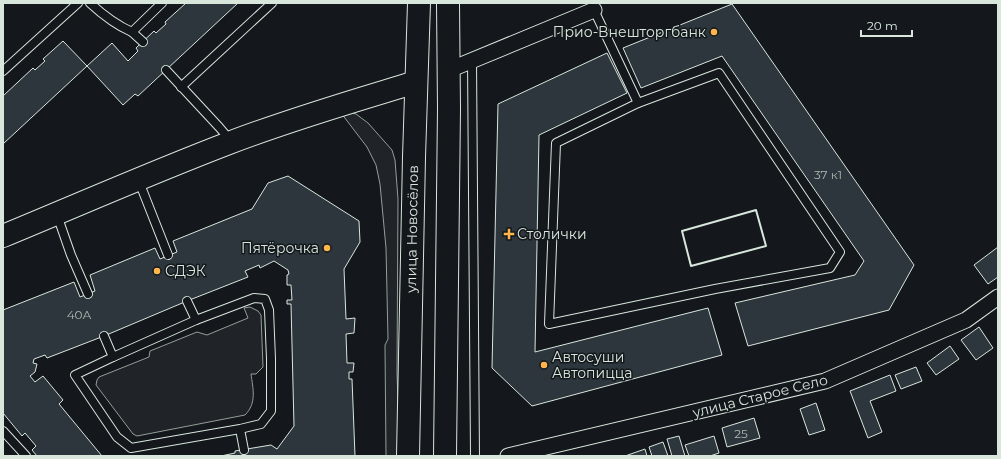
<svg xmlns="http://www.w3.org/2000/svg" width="1001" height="459" font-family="Montserrat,sans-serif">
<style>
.green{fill:#202428;stroke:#939e99}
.building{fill:#2c363c;stroke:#d8e6dc}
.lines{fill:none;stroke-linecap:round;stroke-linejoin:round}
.lane-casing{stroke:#d8e6dc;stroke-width:10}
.street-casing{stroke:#d8e6dc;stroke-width:17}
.secondary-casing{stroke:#d8e6dc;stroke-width:24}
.lane{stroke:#14181c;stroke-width:8}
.street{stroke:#14181c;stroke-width:15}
.secondary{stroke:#14181c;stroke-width:22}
.wall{stroke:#d8e6dc;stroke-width:2}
.poi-dot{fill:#ffb74d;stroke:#14181c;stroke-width:1.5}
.labels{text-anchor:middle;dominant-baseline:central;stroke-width:3;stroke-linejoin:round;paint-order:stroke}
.number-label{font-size:12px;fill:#adbab4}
.poi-label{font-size:14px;fill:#d8e6dc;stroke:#14181c;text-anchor:start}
.street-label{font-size:14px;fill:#d8e6dc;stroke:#14181c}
</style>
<rect width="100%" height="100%" fill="#14181c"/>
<g class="green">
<path d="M338,109L356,114L368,123L392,150L395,160L398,199L397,373L400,456H386L385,345L388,339L386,248L380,184L376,165L367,147Z"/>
<path d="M250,307L258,311L261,315L263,367L256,374H251C253,389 257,403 245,415L137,436L133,434L96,385L97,380L99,377L149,357L150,351L197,332L207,335L248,318L244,308Z"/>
</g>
<g class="building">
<path d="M186,3H238L138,96L135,94L123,105L87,66L112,43L128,61L138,51L136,48L154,31L156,33L166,24L165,22Z"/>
<path d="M732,4L914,265L889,310L748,346L735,303L855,275L864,261L722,56L641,88L623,48Z"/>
<path d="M63,41L87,66L3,144V96L33,68L35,70L45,61L43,59Z"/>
<path d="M607,53L627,93L539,135L535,352L708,308L722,355L532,406L492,368L498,104Z"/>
<path d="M288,176L359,221L360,242L344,269L346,319L355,318L354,333L346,334L347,363H354L353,372H349V379H352L355,456H221L235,453V451L271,445L277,449L294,426L291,304H287V300H292L291,285H287V275L289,274L288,270L274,261L260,268L259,265L245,271L248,277L187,301L104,336L47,358L45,355L34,359L33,363L37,364L35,372L30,376L35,382L43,376L63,400L59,404L102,456H37L32,450L36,446L25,433L22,436L3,413V310L74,282L80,297L95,291L90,275L155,248L160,259L177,252L173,241L252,209L268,183Z"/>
<path d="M998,247V277L988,284L974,265Z"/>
<path d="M979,327L993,348L976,360L961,340Z"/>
<path d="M950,346L959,359L936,375L927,363Z"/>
<path d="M916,367L922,381L901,389L895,375Z"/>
<path d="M890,375L896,391L870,401L882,432L868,438L850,391Z"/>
<path d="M816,403L825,430L809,435L800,409Z"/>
<path d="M754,418L760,438L727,447L722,428Z"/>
<path d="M679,436L685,456H672L667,439Z"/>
<path d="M714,436L719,453L710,456H689L685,445Z"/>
<path d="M663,442L668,456H652L649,447Z"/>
<path d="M645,449L647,456H625Z"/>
</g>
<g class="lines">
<g class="lane-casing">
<g id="lane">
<path d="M90,3C103,15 116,25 132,32L162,3"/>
<path d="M594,10L638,103"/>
<path d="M132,32L143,42"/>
<path d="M472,60L475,456"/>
<path d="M166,70L219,127L231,141"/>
<path d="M3,71L78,3"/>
<path d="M719,73L840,252L830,268L715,289L549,324L556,143L638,103Z"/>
<path d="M181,87L272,3"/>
<path d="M138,179L168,255"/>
<path d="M57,215L71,255L88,294"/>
<path d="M187,301L196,320"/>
<path d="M104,336L113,357"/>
<path d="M240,429L131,448L117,437L75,375L113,357L196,320L254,298L265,299L269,310L271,359V411L261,424L240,429L244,450"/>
<path d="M3,431L26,456"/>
</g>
</g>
<g class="street-casing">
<g id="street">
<path d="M449,70L594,10"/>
<path d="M508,456L825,381L966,320L998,297"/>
</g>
</g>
<g class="secondary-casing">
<g id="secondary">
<path d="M3,236C78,205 153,172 229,143C291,119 354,101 416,82"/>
<path d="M408,456L414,157L419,3"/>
<path d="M445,456L449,109L448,3"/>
</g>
</g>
<use href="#lane" class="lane"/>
<use href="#street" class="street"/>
<use href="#secondary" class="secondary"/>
<path class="wall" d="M756,210L766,246L691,266L682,231Z"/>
</g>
<g class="poi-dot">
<circle cx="714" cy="32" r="4"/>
<path d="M507 228h4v4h4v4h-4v4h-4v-4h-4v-4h4z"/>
<circle cx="327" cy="248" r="4"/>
<circle cx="157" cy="271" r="4"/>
<circle cx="544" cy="365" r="4"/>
</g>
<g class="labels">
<g class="number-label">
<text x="828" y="174">37 к1</text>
<text x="79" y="314">40А</text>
<text x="741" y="433">25</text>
</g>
<g class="poi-label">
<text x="706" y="32" text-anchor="end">Прио-Внешторгбанк</text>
<text x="517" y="234">Столички</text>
<text x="319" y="248" text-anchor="end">Пятёрочка</text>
<text x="165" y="271">СДЭК</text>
<text x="552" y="357">Автосуши<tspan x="552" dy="16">Автопицца</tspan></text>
</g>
<g class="street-label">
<text transform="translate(412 229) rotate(-89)">улица Новосёлов</text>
<text transform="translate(760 396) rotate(-14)">улица Старое Село</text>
</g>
</g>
<rect width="1001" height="459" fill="none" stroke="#d8e6dc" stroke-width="8"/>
<path d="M861 30v6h51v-6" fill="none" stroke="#d8e6dc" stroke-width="2"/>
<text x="867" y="30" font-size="12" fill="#d8e6dc" stroke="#14181c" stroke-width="3" paint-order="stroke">20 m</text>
</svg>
